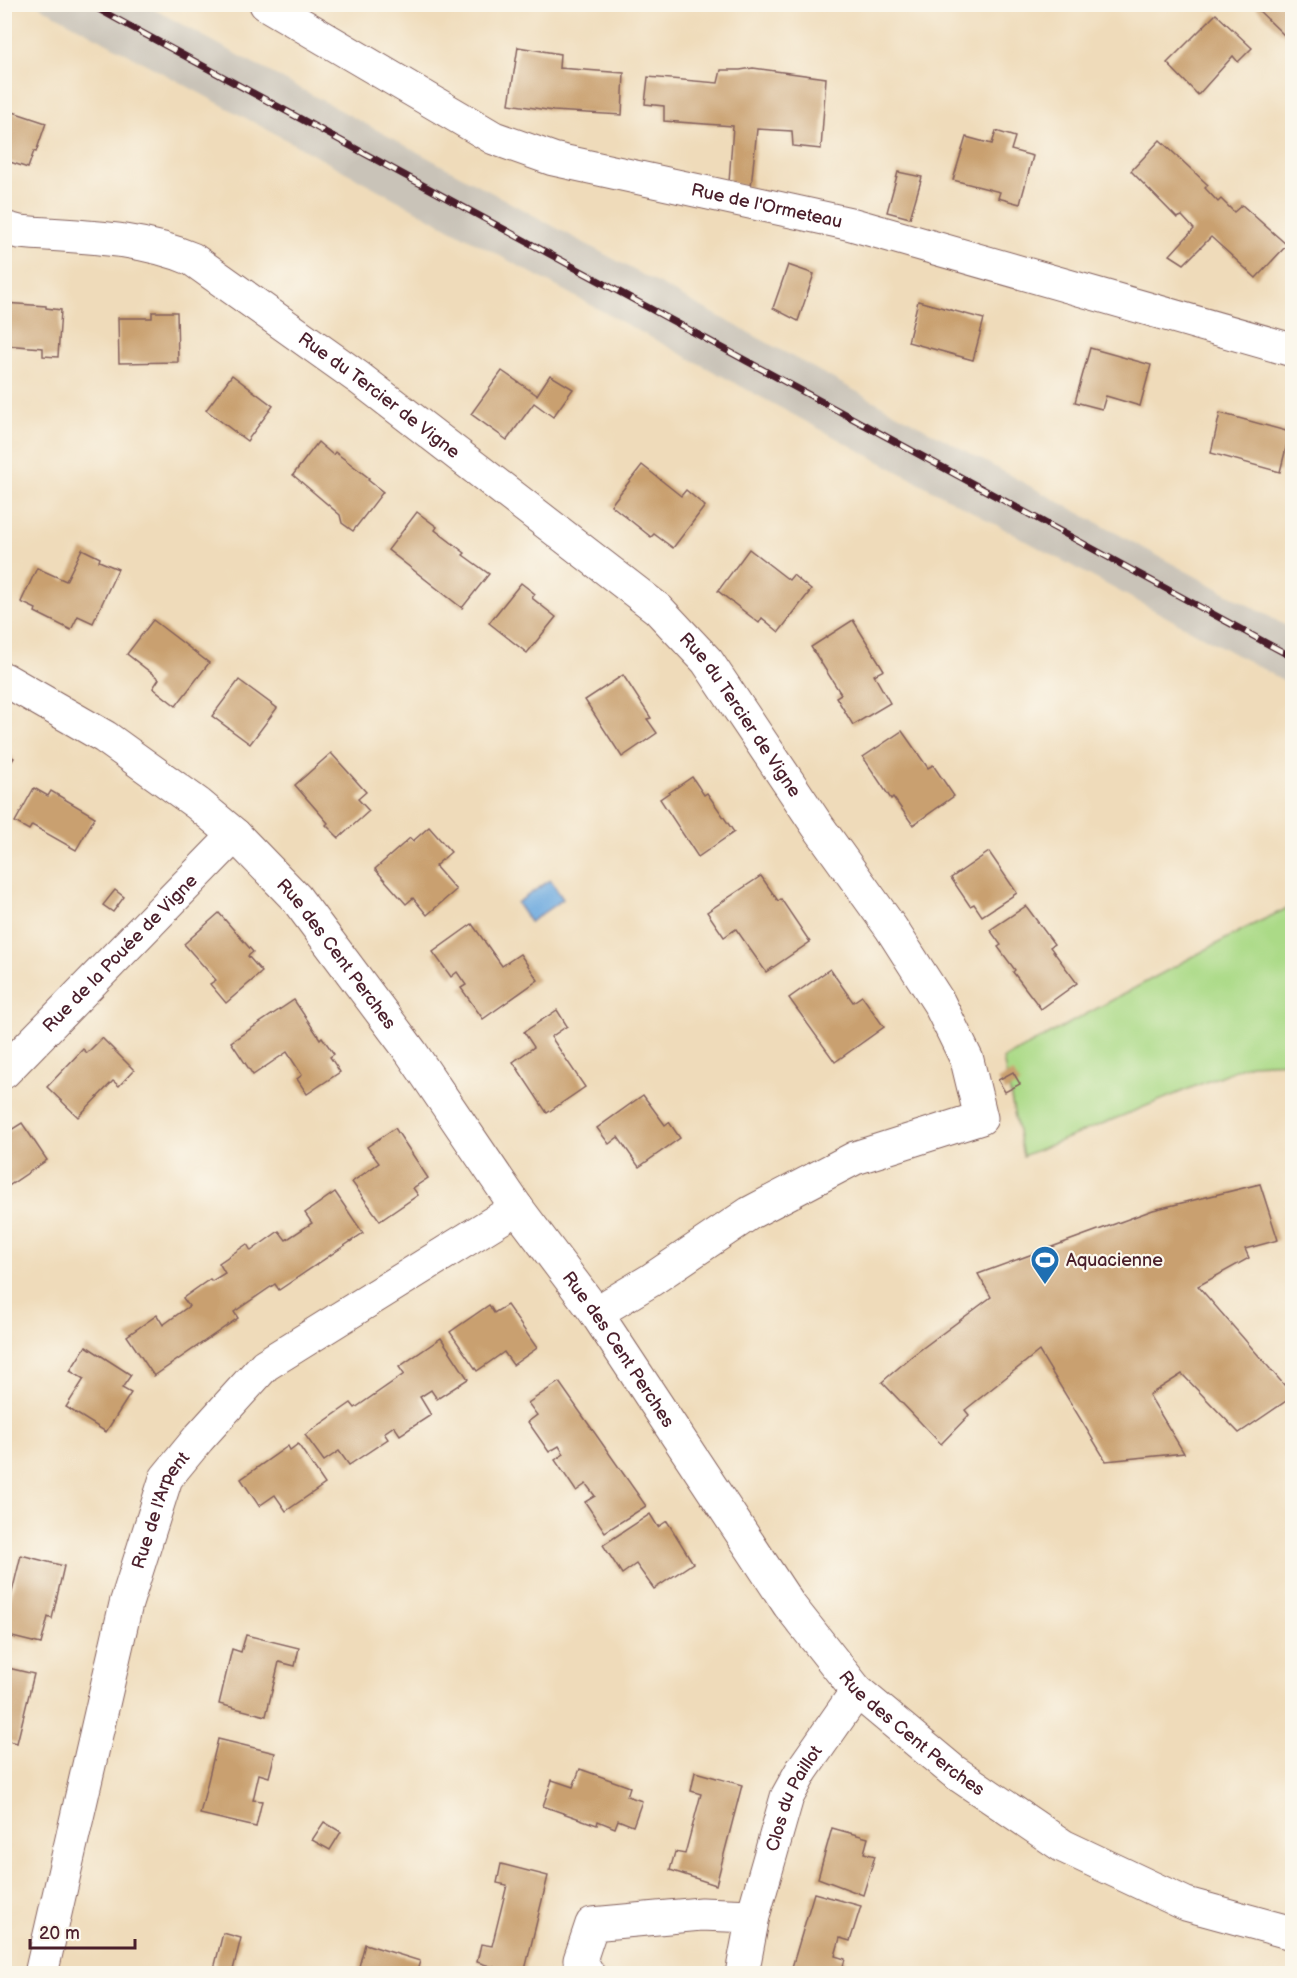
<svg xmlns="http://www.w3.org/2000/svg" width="1297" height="1978" font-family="'Balsamiq Sans',sans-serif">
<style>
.industrial{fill:#c9c3b8}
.green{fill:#abda87;stroke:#7a7c59;stroke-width:1.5}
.water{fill:#6eaadf;stroke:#5c6485;stroke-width:1.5}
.building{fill:#c9a070}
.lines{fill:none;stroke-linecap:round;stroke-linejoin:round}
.minor-casing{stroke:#84615d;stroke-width:35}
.minor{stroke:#fff;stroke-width:33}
.rail-casing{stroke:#4a1f2b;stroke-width:7}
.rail{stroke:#fbf7ec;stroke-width:4.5;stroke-dasharray:14;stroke-linecap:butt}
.labels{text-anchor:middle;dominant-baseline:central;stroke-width:4.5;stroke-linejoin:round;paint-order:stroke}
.street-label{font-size:18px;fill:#4a1f2b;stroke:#fbf7ec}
.poi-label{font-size:18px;fill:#4a1f2b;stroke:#fbf7ec;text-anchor:start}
</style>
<rect width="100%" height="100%" fill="#fbf7ec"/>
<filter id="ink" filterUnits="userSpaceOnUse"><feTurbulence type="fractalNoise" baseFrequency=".0167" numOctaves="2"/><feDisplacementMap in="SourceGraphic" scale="12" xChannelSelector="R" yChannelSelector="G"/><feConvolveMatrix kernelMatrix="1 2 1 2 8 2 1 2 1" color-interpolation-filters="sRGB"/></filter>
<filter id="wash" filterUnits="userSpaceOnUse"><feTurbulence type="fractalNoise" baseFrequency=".008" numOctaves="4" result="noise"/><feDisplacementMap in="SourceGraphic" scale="24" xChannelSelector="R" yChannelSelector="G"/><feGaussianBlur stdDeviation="1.35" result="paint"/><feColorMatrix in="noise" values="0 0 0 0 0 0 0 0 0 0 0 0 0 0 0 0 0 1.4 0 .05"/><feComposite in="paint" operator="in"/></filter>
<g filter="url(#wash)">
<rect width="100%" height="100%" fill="#efdbba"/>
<path class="industrial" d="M37,5H146L410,148L1292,629V685Z"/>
<path class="green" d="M1292,906V1062L1250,1064L1023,1156L1003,1059L1246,928Z"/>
<path class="water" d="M550,880L563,899L530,922L517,903Z"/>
<g id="blocks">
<g class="building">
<path d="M1252,4H1292V29L1285,36Z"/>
<path d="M1216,14L1252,48L1238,62L1233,56L1198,95L1167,63Z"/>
<path d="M518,47L560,54L559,68L624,73L622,115L553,111L509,104Z"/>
<path d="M753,68L826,78L821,149L793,146L792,131L757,129L751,187L729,183L733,126L664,121V106L645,104L648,77L718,83L721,70H740Z"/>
<path d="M4,109L46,123L36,152L34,151L28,168L4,160Z"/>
<path d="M996,131L1015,137L1011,150L1033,156L1020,204L998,198L1000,192L953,180L966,137L992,144Z"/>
<path d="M1160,140L1208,185L1205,188L1218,202L1221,199L1234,212L1242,205L1287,245L1256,278L1211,237L1184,264L1170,255L1194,229L1182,216L1177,218L1131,171Z"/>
<path d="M898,172L922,177L910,218L887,212Z"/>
<path d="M788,265L814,274L798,321L773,308Z"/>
<path d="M918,301L984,319L973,360L908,342Z"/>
<path d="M4,303L46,306V308L61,310L58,357L43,356V348L4,345Z"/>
<path d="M152,312H177L178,362L119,363L118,318H152Z"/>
<path d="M1090,348L1151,365L1140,406L1106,396L1102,409L1075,402Z"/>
<path d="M502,371L537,395L550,375L573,389L553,417L534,403L507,440L471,414Z"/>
<path d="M232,375L273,406L247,441L206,410Z"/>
<path d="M1220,413L1290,432L1280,472L1211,453Z"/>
<path d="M318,442L333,455L335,452L369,478L368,480L383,492L353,531L342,523L340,515L293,475Z"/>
<path d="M642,465L681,496L686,490L705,506L673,548L654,534L651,537L611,505Z"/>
<path d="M417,512L437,527L435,530L465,553L463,555L489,574L462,608L388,550Z"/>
<path d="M82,549L100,558L99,561L118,569L93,623L78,616L71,630L35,612L36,609L21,602L37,568L66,581Z"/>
<path d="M749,549L789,580L793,575L811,590L779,632L762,618L759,623L718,591Z"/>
<path d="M521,583L535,594L532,598L556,617L527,653L489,623Z"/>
<path d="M153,620L209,663L176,706L153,688L159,679L127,654Z"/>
<path d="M853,620L884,670L874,675L890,703L853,725L836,697L841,694L811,647Z"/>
<path d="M623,675L651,718L647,719L657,733L622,757L585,700Z"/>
<path d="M239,680L277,708L250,744L212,716Z"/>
<path d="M902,731L928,768L933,765L954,796L913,825L893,797L891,799L863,757Z"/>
<path d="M4,752L14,758L4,773Z"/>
<path d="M331,753L366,792L358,799L369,811L339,838L326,825L328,823L295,785Z"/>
<path d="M692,777L704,795L707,793L734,832L698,857L660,799Z"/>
<path d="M34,788L48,796L51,791L95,817L76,850L32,825L29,830L15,822Z"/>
<path d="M429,827L451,852L435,866L456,890L427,915L413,898L406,904L375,869L410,838L413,841Z"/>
<path d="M989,852L1017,893L982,916L974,904L970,906L951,878Z"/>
<path d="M761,876L778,901L781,899L810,942L766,972L736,929L724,937L707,912Z"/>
<path d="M115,890L124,897L113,912L103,905Z"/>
<path d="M1026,906L1054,944L1050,947L1077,983L1041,1009L1013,972L1015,970L998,947L1001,945L990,930Z"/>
<path d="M219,913L253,952L248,956L262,972L226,1003L210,984L216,980L184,944Z"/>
<path d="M472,924L502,966L520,954L538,980L483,1019L461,988L466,985L457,972L451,977L433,952Z"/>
<path d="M830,969L853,1002L862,996L884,1027L835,1062L789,998Z"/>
<path d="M294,1000L320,1039L322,1037L334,1054L330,1057L340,1072L307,1094L297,1079L302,1075L287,1052L253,1075L231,1042Z"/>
<path d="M557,1010L567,1026L551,1037L585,1087L547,1113L513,1062L534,1047L524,1032Z"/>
<path d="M102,1038L134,1070L119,1086L113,1081L78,1117L47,1087L83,1049L87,1053Z"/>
<path d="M1013,1072L1020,1084L1005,1092L998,1080Z"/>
<path d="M643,1095L665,1125L669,1122L680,1138L639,1167L618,1137L609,1144L597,1128Z"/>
<path d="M22,1123L47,1160L4,1189V1132L6,1131L8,1132Z"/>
<path d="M395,1128L428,1178L413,1188L418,1195L380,1221L352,1182L379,1163L367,1147Z"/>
<path d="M1260,1184L1278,1240L1245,1249L1249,1258L1198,1286L1292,1394V1397L1239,1433L1182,1374L1149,1395L1184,1453L1106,1461L1039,1351L965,1410L969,1415L941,1444L882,1382L912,1356L991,1297L978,1274L1153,1210Z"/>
<path d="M335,1192L363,1233L279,1290L275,1284L234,1312L238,1318L154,1376L127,1336L157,1315L163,1325L189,1306L183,1298L210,1279L212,1281L225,1273L219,1263L247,1244L251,1251L279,1231L286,1240L312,1223L305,1213Z"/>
<path d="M489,1305L494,1313L507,1305L537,1348L513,1365L504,1352L477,1371L450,1332Z"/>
<path d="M441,1338L468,1379L437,1399L431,1390L420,1397L431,1415L400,1435L394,1426L384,1433L388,1439L349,1465L339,1451L324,1461L305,1435L351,1403L355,1408L404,1374L399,1367Z"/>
<path d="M86,1346L131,1375L122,1388L131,1393L106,1432L66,1407L84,1379L70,1371Z"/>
<path d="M559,1382L646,1506L605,1532L585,1502L595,1496L586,1484L576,1491L555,1460L564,1454L559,1446L549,1452L528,1422L537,1415L528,1403Z"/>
<path d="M298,1444L325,1484L286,1511L275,1495L259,1506L241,1479L288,1446L290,1450Z"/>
<path d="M650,1514L658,1527L667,1521L693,1563L654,1589L636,1564L622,1574L603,1545Z"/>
<path d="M21,1555L64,1566L52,1619L48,1617L41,1644L4,1635V1625Z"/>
<path d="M246,1635L299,1648L295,1666L279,1662L266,1716L219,1704L232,1649L241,1652Z"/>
<path d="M4,1667L34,1674L17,1743L4,1740Z"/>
<path d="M218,1739L275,1753L269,1777L259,1774L253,1800L262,1801L256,1827L200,1814Z"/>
<path d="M580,1769L630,1787L627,1796L642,1801L633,1826L618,1820L615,1828L598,1821L597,1825L543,1806L552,1780L573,1787Z"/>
<path d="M695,1772L742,1785L716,1885L670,1870L675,1852L685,1854L701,1794L691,1791Z"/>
<path d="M324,1822L341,1832L330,1850L312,1840Z"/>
<path d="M832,1828L868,1838L864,1853L875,1856L863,1895L818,1878Z"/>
<path d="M501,1864L548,1876L524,1974H515L477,1962L481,1944L492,1946L507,1885L497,1883Z"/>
<path d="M814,1893L861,1906L850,1941L840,1938L835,1956L845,1959L841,1974H790Z"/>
<path d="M223,1933L241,1938L232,1974L214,1969Z"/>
<path d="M365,1944L420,1961L416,1974H357Z"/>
</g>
</g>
</g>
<g filter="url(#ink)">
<use href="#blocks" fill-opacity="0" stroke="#84615d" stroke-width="1.5"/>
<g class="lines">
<g class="minor-casing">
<g id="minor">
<path id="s1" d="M266,4L494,138L553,159L851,224L1292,350"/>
<path id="s2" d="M4,228L19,232C77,237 138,236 192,259L359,378L658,609L707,661L817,825L891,928L939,1003L967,1060L981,1118L855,1158L750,1213L651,1280L596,1313"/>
<path id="s3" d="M4,679L105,737L198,804L235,835L296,898L411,1052L517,1208L596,1313L789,1605L857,1691L953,1771L1063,1846L1186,1904L1292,1933"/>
<path id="s4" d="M4,1072L235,835"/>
<path id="s5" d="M41,1974L126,1604L166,1478L198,1439L265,1365L517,1208"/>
<path d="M588,1974L580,1960L592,1924L701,1914L753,1916"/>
<path id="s6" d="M742,1974L753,1916L787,1797L802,1770L857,1691"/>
</g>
</g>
<use href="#minor" class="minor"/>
<g class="rail-casing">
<path id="rail" d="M89,4L1292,657"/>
</g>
<use href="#rail" class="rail"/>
</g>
</g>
<defs>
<g id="stadium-pin" transform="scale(1.5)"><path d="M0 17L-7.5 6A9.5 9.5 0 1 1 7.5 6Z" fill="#1f6fb2" stroke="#fbf7ec"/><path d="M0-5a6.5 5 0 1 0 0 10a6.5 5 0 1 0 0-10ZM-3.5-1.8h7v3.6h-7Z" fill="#fff"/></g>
</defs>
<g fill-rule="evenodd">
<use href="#stadium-pin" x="1045" y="1260"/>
</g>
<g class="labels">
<g class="street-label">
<text stroke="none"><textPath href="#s1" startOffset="546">Rue de l'Ormeteau</textPath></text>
<text stroke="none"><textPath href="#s2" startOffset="423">Rue du Tercier de Vigne</textPath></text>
<text stroke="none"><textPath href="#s2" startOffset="909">Rue du Tercier de Vigne</textPath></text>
<text stroke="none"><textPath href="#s4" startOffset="166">Rue de la Pouée de Vigne</textPath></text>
<text stroke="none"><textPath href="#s3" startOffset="436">Rue des Cent Perches</textPath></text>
<text stroke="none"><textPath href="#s3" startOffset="922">Rue des Cent Perches</textPath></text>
<text stroke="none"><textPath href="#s5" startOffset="480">Rue de l'Arpent</textPath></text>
<text stroke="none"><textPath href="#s3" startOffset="1408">Rue des Cent Perches</textPath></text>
<text stroke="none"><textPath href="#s6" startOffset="184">Clos du Paillot</textPath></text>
</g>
<g class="poi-label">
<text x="1066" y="1260">Aquacienne</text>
</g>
</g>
<rect width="1297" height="1978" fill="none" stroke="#fbf7ec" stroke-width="24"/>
<path d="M30 1939v9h105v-9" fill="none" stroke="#4a1f2b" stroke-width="3"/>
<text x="39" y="1939" font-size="18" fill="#4a1f2b" stroke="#fbf7ec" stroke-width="4.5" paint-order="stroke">20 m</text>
</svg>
